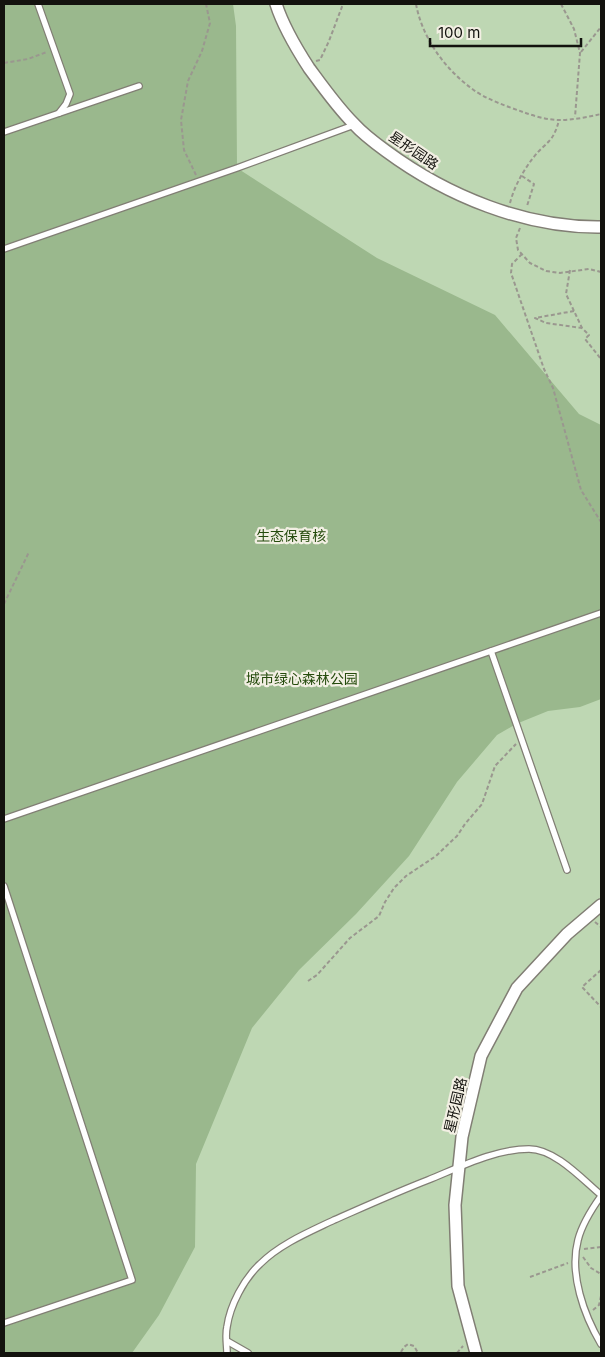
<svg xmlns="http://www.w3.org/2000/svg" width="605" height="1357" font-family="Inter,'Noto Sans SC',sans-serif">
<style>
.green{fill:#bed7b3}
.forest{fill:#9ab88d}
.lines{fill:none;stroke-linecap:round;stroke-linejoin:round}
.service-casing{stroke:#817e74;stroke-width:8}
.minor-casing{stroke:#817e74;stroke-width:14}
.path{stroke:#9a978f;stroke-width:2;stroke-dasharray:4 2.5;stroke-linecap:butt}
.service{stroke:#fff;stroke-width:5.5}
.minor{stroke:#fff;stroke-width:11}
.labels{text-anchor:middle;dominant-baseline:central;stroke-width:4.5;stroke-linejoin:round;paint-order:stroke}
.street-label{font-size:14px;fill:#13120e;stroke:#f2efe3}
.park-label{font-size:14px;fill:#254b0d;stroke:#f2efe3}
</style>
<rect width="100%" height="100%" fill="#e4e1d6"/>
<rect class="green" x="4" y="4" width="597" height="1349"/>
<path class="forest" d="M4,4H233L236,26L237,168L377,258L495,315L579,414L601,425V699L580,707L548,711L516,724L497,735L457,782L409,856L356,914L299,970L252,1028L196,1164L195,1247L159,1315L132,1353H4Z"/>
<g class="lines">
<g class="service-casing">
<g id="service">
<path d="M38,4L70,94L66,104L59,113"/>
<path d="M4,132L139,86"/>
<path d="M4,249L237,168L354,125"/>
<path d="M491,651L567,870"/>
<path d="M4,819L601,613"/>
<path d="M4,886L132,1280L4,1323"/>
<path d="M601,1196C591,1210 582,1224 578,1240C569,1274 584,1315 601,1344"/>
<path d="M227,1341L248,1353"/>
<path d="M227,1353C227,1345 225,1335 227,1327C230,1305 244,1279 260,1264C280,1244 309,1232 334,1220C366,1206 397,1192 428,1180C460,1167 495,1149 529,1149C555,1149 582,1179 601,1195"/>
</g>
</g>
<g class="minor-casing">
<g id="minor">
<path d="M276,4C283,26 296,48 309,68C323,87 337,107 354,124C363,134 375,143 386,151C447,196 525,228 601,227"/>
<path d="M476,1353L458,1286L455,1205L462,1137L481,1056L517,988L567,934L601,905"/>
</g>
</g>
<g class="path">
<path d="M416,4C422,37 444,68 471,88C485,99 506,106 523,112C534,116 547,120 560,120C573,120 588,117 601,114"/>
<path d="M561,4L574,29L580,53L575,117"/>
<path d="M581,52L601,27"/>
<path d="M316,61L320,60L329,41L343,4"/>
<path d="M4,63L28,59L47,52"/>
<path d="M196,175L184,150L181,120L188,81L202,51L210,23L206,4"/>
<path d="M522,176L534,184L527,206"/>
<path d="M510,203C514,187 523,171 533,158C546,141 553,144 559,120"/>
<path d="M520,228L516,238L518,250L530,263L546,271L560,273L589,269L601,272"/>
<path d="M522,254L512,264L511,273L544,369L553,388L581,490L601,522"/>
<path d="M570,270L566,294L582,328L589,335L585,339L601,359"/>
<path d="M574,311L535,318L546,323L582,328"/>
<path d="M4,604L29,552"/>
<path d="M595,922L601,927"/>
<path d="M601,970L582,987L601,1007"/>
<path d="M308,981L317,975L350,938L379,916L385,902L394,888L406,876L436,856L457,836L465,824L482,804L495,766L516,744"/>
<path d="M584,1249L601,1247"/>
<path d="M583,1257L591,1268L601,1274"/>
<path d="M530,1277L568,1263"/>
<path d="M593,1310L599,1305L601,1296"/>
<path d="M401,1352L404,1347L408,1344L414,1346L418,1353"/>
<path d="M394,1353H403"/>
<path d="M457,1353L463,1346"/>
</g>
<use href="#service" class="service"/>
<use href="#minor" class="minor"/>
</g>
<g class="labels">
<g class="street-label">
<text transform="translate(414 150) rotate(34)">星形园路</text>
<text transform="translate(455 1105) rotate(-77)">星形园路</text>
</g>
<g class="park-label">
<text x="291" y="535">生态保育核</text>
<text x="302" y="678">城市绿心森林公园</text>
</g>
</g>
<rect width="605" height="1357" fill="none" stroke="#13120e" stroke-width="10"/>
<path d="M430 38v8h151v-8" fill="none" stroke="#13120e" stroke-width="2.5"/>
<text x="438" y="38" font-size="15" fill="#13120e" stroke="#f2efe3" stroke-width="4" paint-order="stroke">100 m</text>
</svg>
